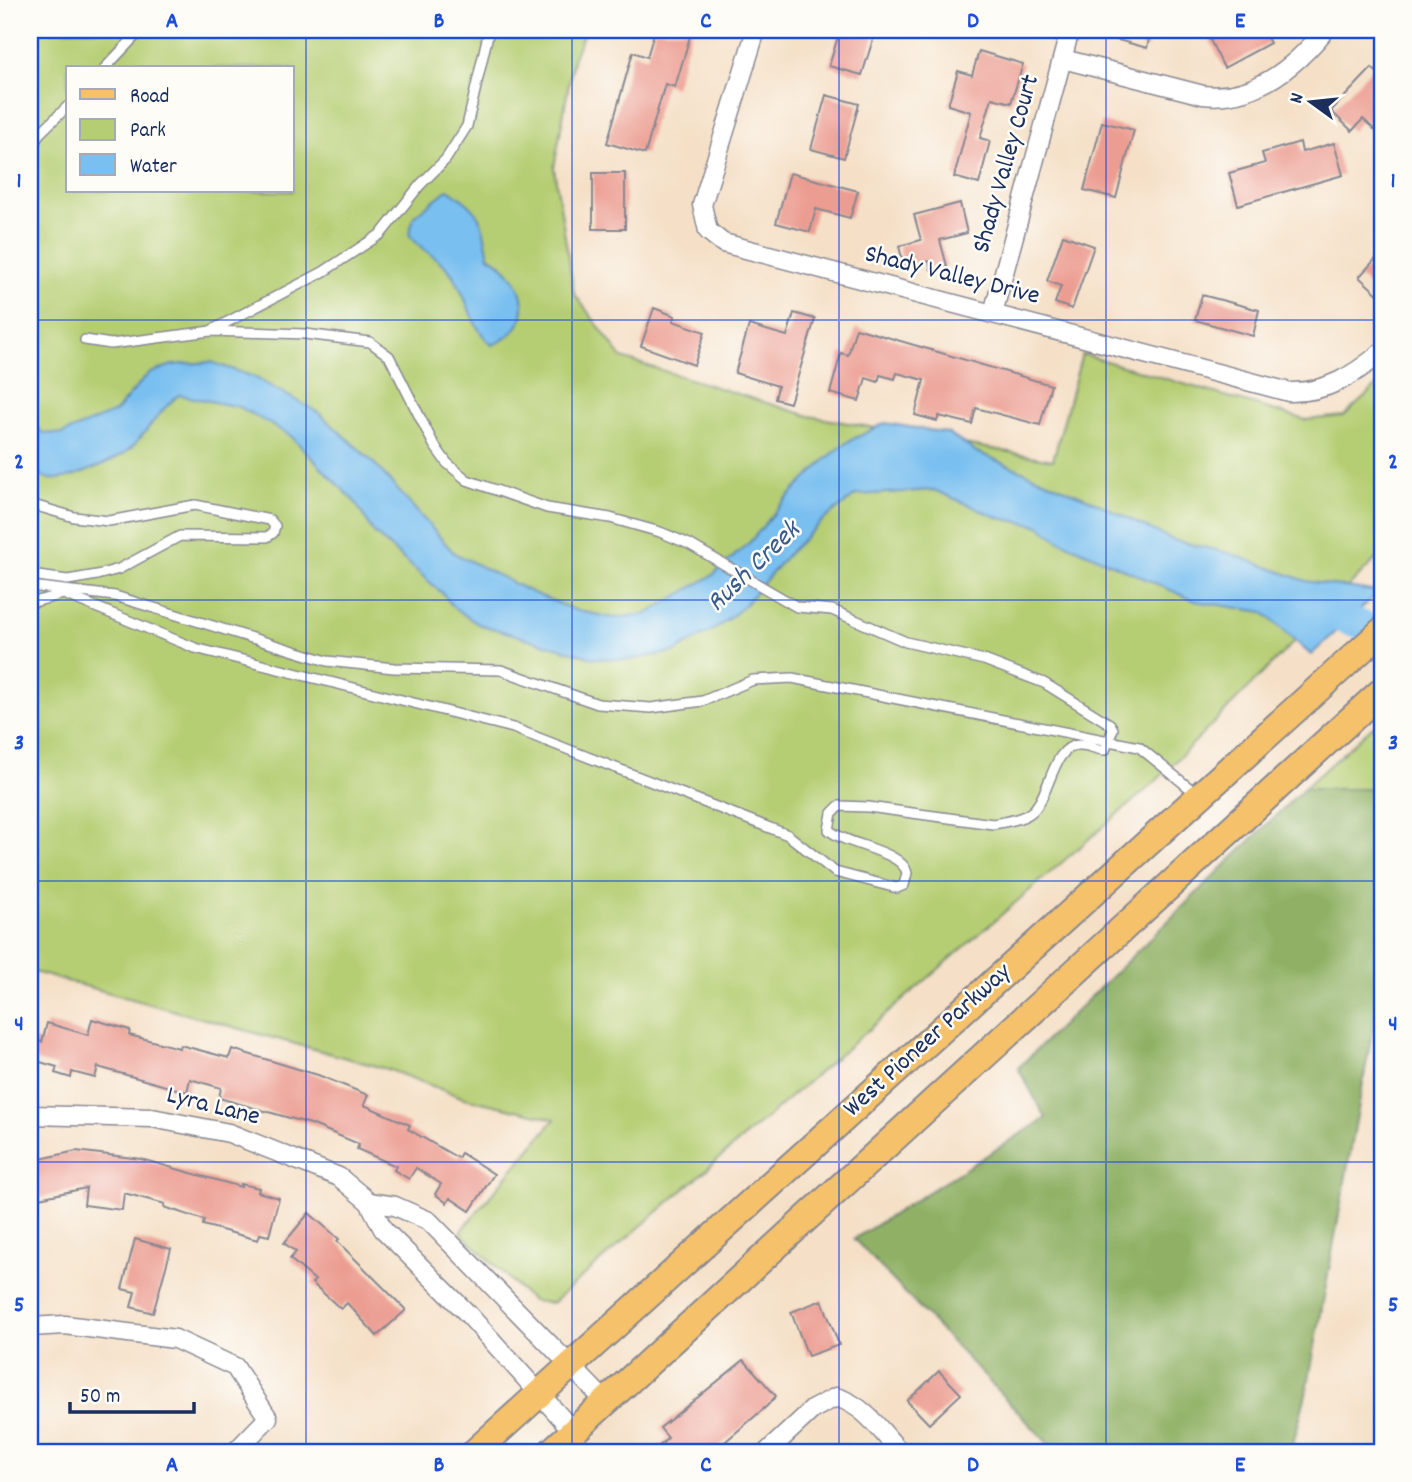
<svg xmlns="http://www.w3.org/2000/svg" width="1412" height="1482" font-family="Dekko,sans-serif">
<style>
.green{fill:#b6ce73;stroke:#687e68;stroke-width:2;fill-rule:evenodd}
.forest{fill:#90b165;stroke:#567062;stroke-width:2}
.water{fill:#79bff0;stroke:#4a77a7;stroke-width:2}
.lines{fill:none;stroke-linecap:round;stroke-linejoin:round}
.river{stroke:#79bff0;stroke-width:30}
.building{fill:#ec9d92}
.service-casing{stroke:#888892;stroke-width:12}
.minor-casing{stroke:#888892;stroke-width:21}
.primary-casing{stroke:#888892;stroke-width:30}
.service{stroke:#fff;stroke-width:9}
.minor{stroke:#fff;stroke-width:18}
.primary{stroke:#f5c16b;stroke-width:26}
.grid{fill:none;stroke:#1d4ed8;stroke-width:2;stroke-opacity:0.55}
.labels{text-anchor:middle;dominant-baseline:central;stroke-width:5;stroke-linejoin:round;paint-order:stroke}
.street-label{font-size:26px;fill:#1b2f5e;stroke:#fdfcf7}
.water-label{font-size:28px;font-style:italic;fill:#375a8a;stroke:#fdfcf7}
.neatline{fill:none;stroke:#1d4ed8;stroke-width:2.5}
.grid-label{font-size:23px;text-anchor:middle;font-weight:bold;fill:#1d4ed8}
</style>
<rect width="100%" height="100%" fill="#fdfcf7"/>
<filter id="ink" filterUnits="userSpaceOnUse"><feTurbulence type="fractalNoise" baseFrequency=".0143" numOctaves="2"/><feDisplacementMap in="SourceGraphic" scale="14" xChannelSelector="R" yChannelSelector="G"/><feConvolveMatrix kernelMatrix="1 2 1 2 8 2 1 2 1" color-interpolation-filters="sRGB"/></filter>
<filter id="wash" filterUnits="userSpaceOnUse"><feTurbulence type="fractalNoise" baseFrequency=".00686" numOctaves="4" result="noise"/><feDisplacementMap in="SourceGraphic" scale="28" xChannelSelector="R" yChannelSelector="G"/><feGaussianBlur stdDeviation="1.57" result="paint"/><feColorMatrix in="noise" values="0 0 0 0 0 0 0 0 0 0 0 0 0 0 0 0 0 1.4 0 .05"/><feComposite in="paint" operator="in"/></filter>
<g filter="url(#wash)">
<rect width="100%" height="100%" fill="#f5e0c7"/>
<g class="green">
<path d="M30,30H585L573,60L554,168L574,293L622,358L809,416L1053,460L1082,354L1306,420L1344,416L1382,381V553L1155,782L552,1303L532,1301L460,1232L555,1119L464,1098L390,1070L30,971ZM68,68H292V191H68Z"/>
<path d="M1382,718V789H1303Z"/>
</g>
<path class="forest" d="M1303,789H1382V978L1307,1390L1291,1452H1056L854,1239L1046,1118L1018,1068Z"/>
<g class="water">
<path d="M448,189C482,211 481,217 489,256C527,277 540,327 492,345C468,324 468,293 449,270C437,256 419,250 409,234L414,216Z"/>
<path d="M211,362L254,377L319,413L373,462L454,553L531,592L575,610L614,618L646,614L713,575L750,542L784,501L826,459L847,442L885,423L947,433L977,452L1089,499L1173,540L1229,553L1306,581L1379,592L1311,655L1263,612L1195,601L1058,540L1040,526L999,518L934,490L856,495L822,521L788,554L742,608L718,627L675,652L629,660L593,658L478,624L453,607L443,594L374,533L355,502L291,436L239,407L179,395C159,410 148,431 131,448C118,460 67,482 49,479C43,477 36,472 30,468V420L43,433L62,434L115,412L148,374L172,365Z"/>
</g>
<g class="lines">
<path class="river" d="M1310,606L1382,633"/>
</g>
<g id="blocks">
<g class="building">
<path d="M655,30H692L675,87L665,84L645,154L607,143L633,52L647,57Z"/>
<path d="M840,30H867L866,34L874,36L862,75L829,66Z"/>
<path d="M1096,30H1151L1147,48L1096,34Z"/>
<path d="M1229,30H1263L1270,43L1224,68L1210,40Z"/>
<path d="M979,51L1023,64L1011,103L992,98L980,138L990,141L979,184L954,177L971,112L948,105L958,71L972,75Z"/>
<path d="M1372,68L1382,77V124L1376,131L1363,119L1352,131L1331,111Z"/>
<path d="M826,95L859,104L844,158L811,149Z"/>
<path d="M1102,122L1134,130L1116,198L1084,190Z"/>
<path d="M1300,142L1302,152L1334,143L1343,175L1238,205L1229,173L1265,163L1262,153Z"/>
<rect x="593" y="173" width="32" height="56"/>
<path d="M790,173L858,191L850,218L816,209L810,232L776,223Z"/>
<path d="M960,203L967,233L940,240L947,266L931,270L929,261L904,267L899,246L921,240L914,215Z"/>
<path d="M1063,235L1094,246L1072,309L1055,303L1061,286L1047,281Z"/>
<path d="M1382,252V298L1359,277Z"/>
<path d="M1202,295L1259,310L1253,336L1195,320Z"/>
<path d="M654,308L675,316L673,321L705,332L694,365L641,346Z"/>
<path d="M794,313L815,319L790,403L775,399L778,386L735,373L749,325L787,336Z"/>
<path d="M856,328L1051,385L1040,425L976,408L972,424L939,416L937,421L915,415L924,380L897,373L895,379L880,375L878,382L866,378L859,401L830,393L841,353L848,355Z"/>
<path d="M92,1019L130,1030L129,1035L179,1048L180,1045L229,1058L232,1049L318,1075L368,1095L364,1105L410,1125L408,1129L458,1158L461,1153L494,1174L470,1211L450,1198L447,1203L435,1194L441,1184L416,1168L409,1179L394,1170L396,1166L357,1149L359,1144L311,1124L219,1098L221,1088L190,1079L187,1092L98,1067L95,1078L72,1072L71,1078L55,1073L57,1067L30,1059V1039L42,1042L47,1023L88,1035Z"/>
<path d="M76,1151L141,1159L241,1187V1184L259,1188L258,1192L279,1198L269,1236L260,1234L258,1240L203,1225L204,1220L164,1207L165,1204L124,1193L122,1210L84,1205L86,1188L39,1198L31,1161Z"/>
<path d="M309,1213L339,1239L337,1241L406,1310L377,1336L347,1303L341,1309L312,1283L315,1280L290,1259L296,1252L284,1243Z"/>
<path d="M135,1239L171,1249L153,1313L131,1307L135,1292L122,1289Z"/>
<path d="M822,1300L839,1345L808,1356L791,1312Z"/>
<path d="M744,1360L776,1396L767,1406L713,1452H653L668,1438L660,1428Z"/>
<path d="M939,1371L961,1394L929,1424L907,1401Z"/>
</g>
</g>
</g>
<g filter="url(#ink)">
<use href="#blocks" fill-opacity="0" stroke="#888892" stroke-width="2"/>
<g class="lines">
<g class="service-casing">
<g id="service">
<path d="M105,68L141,30"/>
<path d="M30,152L39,134L68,106"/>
<path d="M212,330L323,272L381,234L420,185L446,159L467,126L489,30"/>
<path d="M30,504L74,517L109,521L195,505L270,520L275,526L273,533L267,537L180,536L119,569L97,575L68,580L30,575"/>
<path d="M30,586L115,596L327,661L394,668L501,670L598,704L651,708L703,701L753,680L792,678L1139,747L1198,795"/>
<path d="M30,603L64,594L195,648L513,728L788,835L835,872L897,888L904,885L907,873C902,850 847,846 829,830L832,813L839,806L868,807L993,824C1005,822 1020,820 1030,813C1051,798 1051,746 1079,745C1087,744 1096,750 1105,750L1113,729L1110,724L1044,683L984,660L906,642L832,610L797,607L689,544L660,532L610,518L547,508L467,480L447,463L434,445L389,356L370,342L305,334L211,331L111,344L85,340"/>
</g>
</g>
<g class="minor-casing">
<g id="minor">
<path d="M756,30L702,205L708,231L723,243L1289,392C1327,393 1354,375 1382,352"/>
<path d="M1063,59L1203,95C1254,101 1294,68 1325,30"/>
<path d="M993,313L1070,30"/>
<path d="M30,1115L152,1118L229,1133L339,1177L369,1202L383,1229L468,1314L573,1431"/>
<path d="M369,1202L395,1206L429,1221L605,1401"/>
<path d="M30,1327L65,1325L175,1339L235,1367L268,1418L235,1452"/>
<path d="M767,1452L813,1409L836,1397C864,1405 881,1431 900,1452"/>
</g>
</g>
<g class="primary-casing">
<g id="primary">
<path d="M475,1452L1382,631"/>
<path d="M551,1452L1382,691"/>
</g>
</g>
<use href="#service" class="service"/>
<use href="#minor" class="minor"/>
<use href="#primary" class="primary"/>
</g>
</g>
<path class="grid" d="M306,30V1452M572,30V1452M839,30V1452M1106,30V1452M30,320H1382M30,600H1382M30,881H1382M30,1162H1382"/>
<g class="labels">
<g class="street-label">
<text transform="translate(1007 164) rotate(-74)">Shady Valley Court</text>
<text transform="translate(952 276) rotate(14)">Shady Valley Drive</text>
<text transform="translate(928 1041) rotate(-42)">West Pioneer Parkway</text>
<text transform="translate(213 1107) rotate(14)">Lyra Lane</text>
</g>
<g class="water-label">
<text transform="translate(755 568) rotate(-44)">Rush Creek</text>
</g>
</g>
<rect width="1412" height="1482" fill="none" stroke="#fdfcf7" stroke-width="77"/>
<rect x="66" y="66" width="228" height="126" fill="#fdfcf7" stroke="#a3aaba" stroke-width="2"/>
<rect x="80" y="89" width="35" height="10" fill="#f5c16b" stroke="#a3aaba" stroke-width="2"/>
<text x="130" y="102" font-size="21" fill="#1b2f5e">Road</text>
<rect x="80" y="119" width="35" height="21" fill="#b6ce73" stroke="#a3aaba" stroke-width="2"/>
<text x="130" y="136" font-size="21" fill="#1b2f5e">Park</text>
<rect x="80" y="154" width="35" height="21" fill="#79bff0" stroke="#a3aaba" stroke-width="2"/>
<text x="130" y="172" font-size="21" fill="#1b2f5e">Water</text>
<g transform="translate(1311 102) rotate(285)" stroke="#fdfcf7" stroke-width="5" paint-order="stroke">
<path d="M0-5L12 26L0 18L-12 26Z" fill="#1b2f5e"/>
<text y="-10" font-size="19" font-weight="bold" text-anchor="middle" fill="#1b2f5e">N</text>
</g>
<path d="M70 1402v10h124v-10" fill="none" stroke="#1b2f5e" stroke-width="3.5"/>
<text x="80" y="1402" font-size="21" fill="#1b2f5e" stroke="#fdfcf7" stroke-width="5" paint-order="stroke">50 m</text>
<rect x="38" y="38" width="1336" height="1406" class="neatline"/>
<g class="grid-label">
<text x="172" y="27">A</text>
<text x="439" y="27">B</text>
<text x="706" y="27">C</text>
<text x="973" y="27">D</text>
<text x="1240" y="27">E</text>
<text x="19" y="187">1</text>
<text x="1393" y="187">1</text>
<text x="19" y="468">2</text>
<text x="1393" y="468">2</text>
<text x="19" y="749">3</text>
<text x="1393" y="749">3</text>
<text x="19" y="1030">4</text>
<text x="1393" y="1030">4</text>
<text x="19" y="1311">5</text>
<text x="1393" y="1311">5</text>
<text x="172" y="1471">A</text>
<text x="439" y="1471">B</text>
<text x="706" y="1471">C</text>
<text x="973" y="1471">D</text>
<text x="1240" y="1471">E</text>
</g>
</svg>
